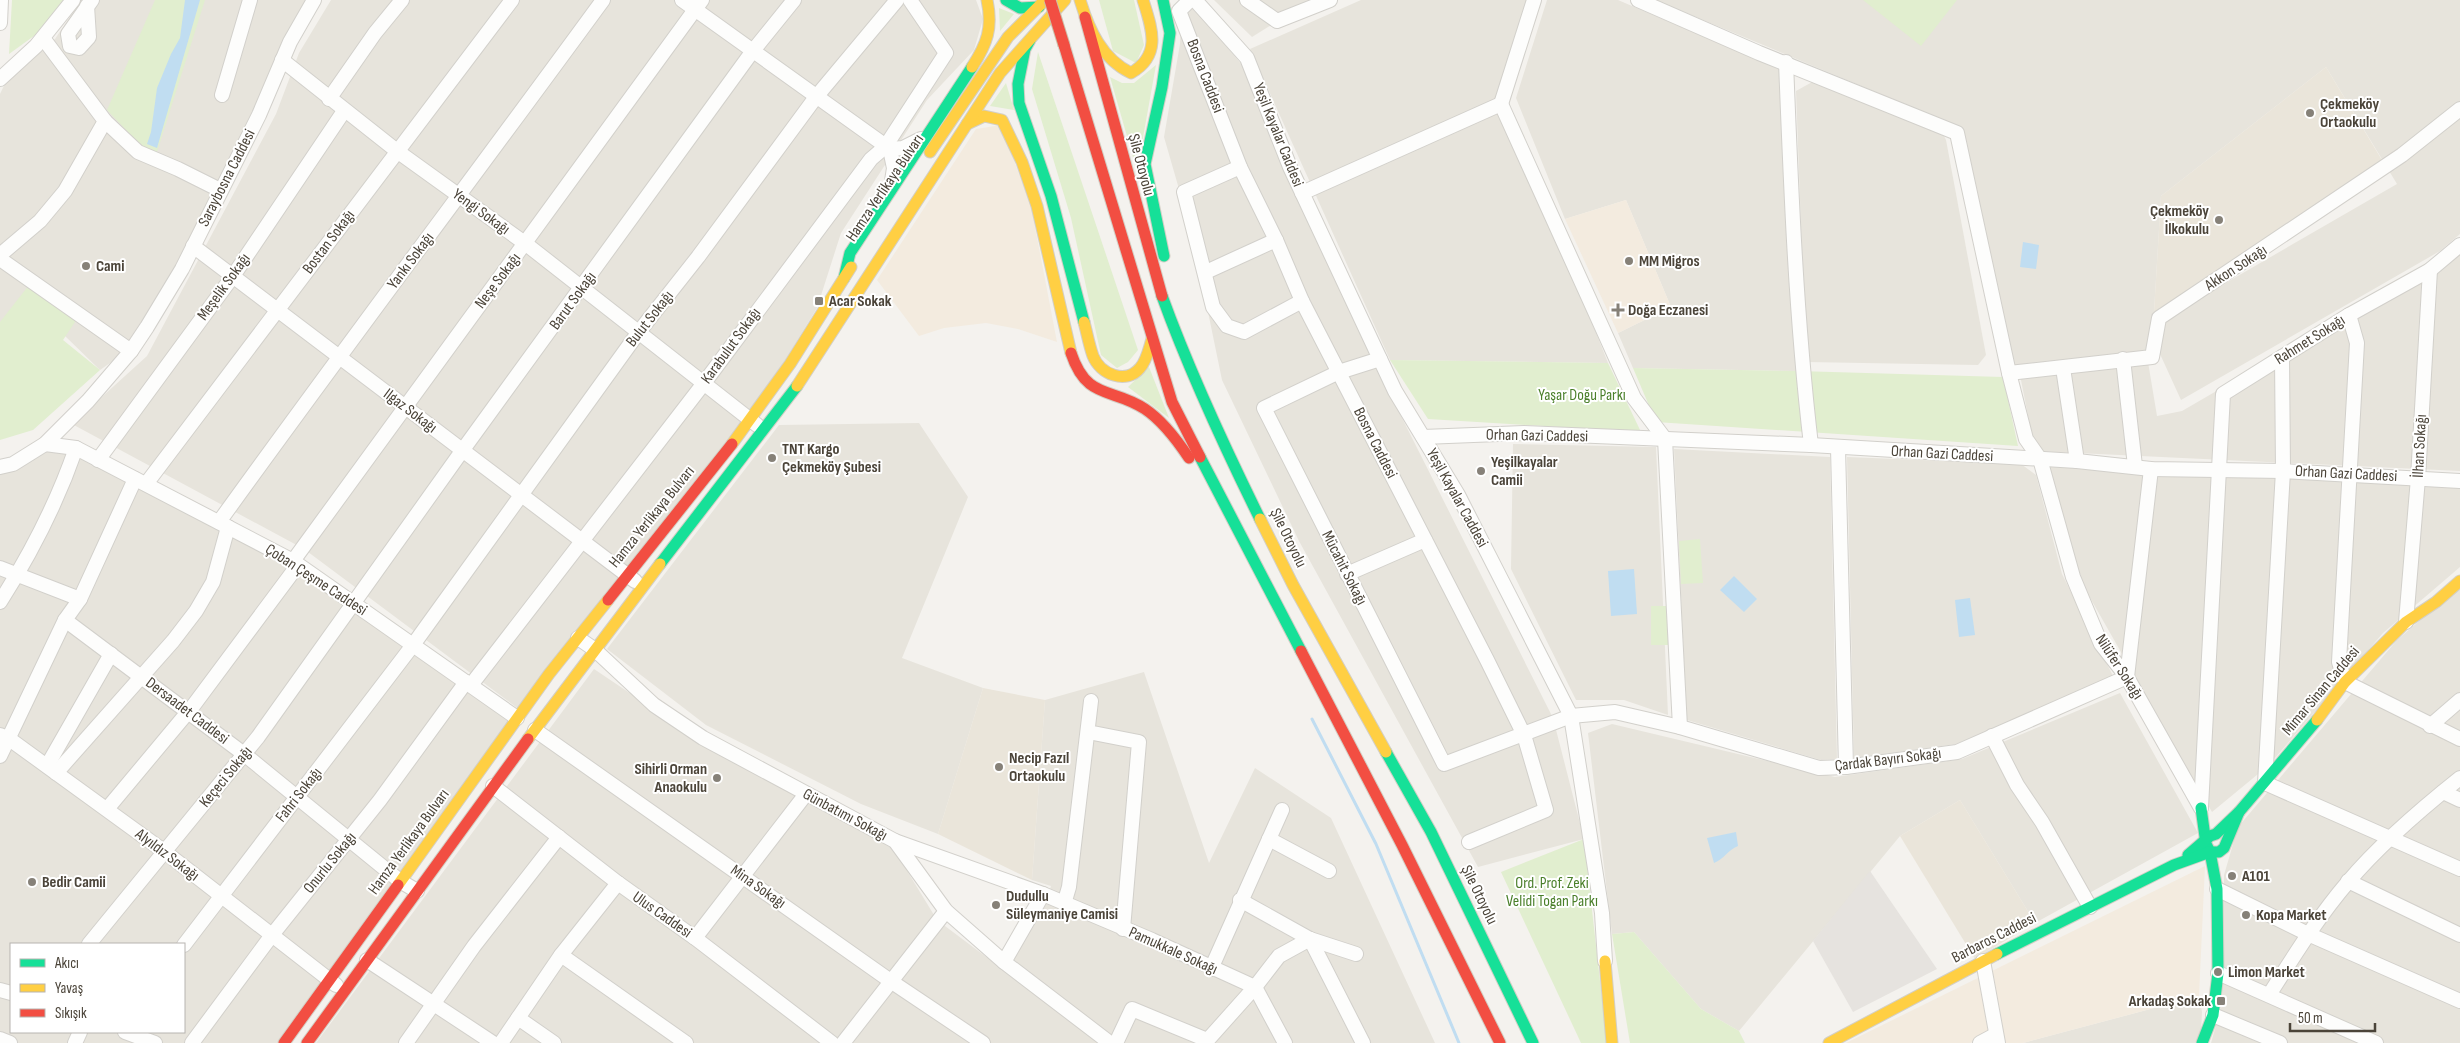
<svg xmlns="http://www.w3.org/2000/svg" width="2460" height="1043" font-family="'Sofia Sans Condensed',sans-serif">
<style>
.residential{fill:#e7e4dc;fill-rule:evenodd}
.commercial{fill:#f3ebdf}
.education{fill:#eae5da}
.green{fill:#e1eecf}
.parking{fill:#e6e3df}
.water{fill:#c0ddf1}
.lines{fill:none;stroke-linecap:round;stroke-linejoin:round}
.stream{stroke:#c0ddf1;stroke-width:3}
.street-casing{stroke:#d2d0cb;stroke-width:16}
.fast-casing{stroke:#d3cfc5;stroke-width:13}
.slow-casing{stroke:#d3cfc5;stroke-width:13}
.jam-casing{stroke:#d3cfc5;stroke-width:13}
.street{stroke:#fdfdfc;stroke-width:14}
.fast{stroke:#16e098;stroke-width:11}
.slow{stroke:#ffcf43;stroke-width:11}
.jam{stroke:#f24e42;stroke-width:11}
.jam-bridge-casing{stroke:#ccbfa9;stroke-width:13;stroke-linecap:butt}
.jam-bridge{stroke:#f24e42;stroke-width:11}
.poi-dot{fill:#868178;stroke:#fff;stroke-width:2}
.labels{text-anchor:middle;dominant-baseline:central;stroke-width:4;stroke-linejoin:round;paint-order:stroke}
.street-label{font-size:16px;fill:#4b4439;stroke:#fff}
.poi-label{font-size:16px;font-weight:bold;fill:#4b4439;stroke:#fff;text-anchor:start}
.park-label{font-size:16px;fill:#4a7f2a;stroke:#fff}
</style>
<rect width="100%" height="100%" fill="#f4f2ee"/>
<g class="residential">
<path d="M81,0H314L137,344L100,370L65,336L0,322V94L12,69L55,39Z"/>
<path d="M331,0H976L983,19L974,50L927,100L841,233L817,308L763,396L520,710L304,549L72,424L147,356L276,114L299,53Z"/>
<path d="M1214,0H1311L1252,37Z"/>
<path d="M1361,0H1528L1505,102L1608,363L1390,360L1250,49Z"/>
<path d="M1547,0H1618L1779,69L1798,371L1633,368L1618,333L1671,307L1626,200L1565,219L1516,98Z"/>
<path d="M1655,0H2460V234L2440,251L2181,400L2160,354L2165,318L2397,184L2326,67L2161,196L2154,312L2148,352L2015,369L1962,128Z"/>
<path d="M1194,7L1242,65L1403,420L1553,718L1584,839L1478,867L1299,541L1222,380L1192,234L1164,137L1180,44L1181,21Z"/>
<path d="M1814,81L1943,134L1946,140L1986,355L1978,365L1806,362L1796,91Z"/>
<path d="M2460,246V471L2035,451L2020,375L2148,362L2157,416L2182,411L2444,259Z"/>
<path d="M919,423L968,497L902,658L983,688L938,834L861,804L706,725L607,649L779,425Z"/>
<path d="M1513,444L1656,447L1668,715L1624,700H1576L1511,569Z"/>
<path d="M74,448L110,460L306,562L511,721L281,1043H0V469L26,455ZM11,944H184V1032H11Z"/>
<path d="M1674,449L1830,457L1837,759L1821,760L1687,720Z"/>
<path d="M1847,457L2021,464L2036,475L2062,574L2114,678L1956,744L1854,758Z"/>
<path d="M2047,467L2460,483V567L2383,633L2269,765L2212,812L2076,573Z"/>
<path d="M2460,586V1043H2211L2222,1005L2224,875L2238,827L2397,640Z"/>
<path d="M594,669L698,739L892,846L937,920L1005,971L1045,906L1051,886L1032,880L1045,700L1144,672L1209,863L1255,768L1331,818L1435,1043H316Z"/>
<path d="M2120,693L2198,833L2035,923L1960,800L1900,836L1739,1031L1701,1009L1634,932L1612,934L1588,733L1612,724L1835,777L1962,759Z"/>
<path d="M2199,996L2202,1012L2201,1033L2195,1043H2023Z"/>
</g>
<g class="commercial">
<path d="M1001,125L1031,206L1057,342L1018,329L986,323L944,328L919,336L877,280L976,129Z"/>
<path d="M1626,200L1671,307L1618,333L1565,219Z"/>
<path d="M2205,866L2199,996L2023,1043H2000L1987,1035L1970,1043H1846Z"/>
</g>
<g class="education">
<path d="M2326,67L2388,170L2154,312L2161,196Z"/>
<path d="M983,688L1045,700L1032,880L938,834Z"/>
<path d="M1960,800L2035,923L1975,959L1900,836Z"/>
</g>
<g class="green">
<path d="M12,0H70L56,20L9,54Z"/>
<path d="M155,0H205L157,152L141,146L107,110Z"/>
<path d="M1099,0H1134L1144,45L1136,63L1113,51Z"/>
<path d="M1863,0H1957L1921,46Z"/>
<path d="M999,8L1014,14L1000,31Z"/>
<path d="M1038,52L1138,350L1128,362L1117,368L1101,355L1071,218L1032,89Z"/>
<path d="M1156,65L1137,171L1110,77L1122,83H1134Z"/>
<path d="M1006,83L1014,110L990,106Z"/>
<path d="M29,285L77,319L63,340L100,370L33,430L0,440V322Z"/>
<path d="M1390,360L1608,363L1641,432L1428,419Z"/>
<path d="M1149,367L1169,418L1128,387Z"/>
<path d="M1633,368L1798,371L2003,377L2018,446L1656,422Z"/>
<path d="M1700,539L1703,583L1681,584L1679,541Z"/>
<rect x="1651" y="606" width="19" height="39"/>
<path d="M1584,839L1607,1043H1581L1501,872Z"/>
<path d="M1634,932L1701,1009L1739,1031L1745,1043H1630L1612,934Z"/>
</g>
<path class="parking" d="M1870,871L1937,969L1853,1012L1813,941Z"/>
<g class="water">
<path d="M185,0H200L157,148L147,144L151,132L157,88L171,54L180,38Z"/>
<path d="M2023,242L2039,245L2036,269L2020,267Z"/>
<path d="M1634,569L1637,614L1611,616L1608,571Z"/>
<path d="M1734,576L1757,599L1744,612L1720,590Z"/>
<path d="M1970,598L1975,635L1959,637L1955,600Z"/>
<path d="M1736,832L1738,846C1728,850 1724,859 1714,863L1707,838Z"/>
</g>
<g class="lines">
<path class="stream" d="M1312,719L1376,844L1459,1043"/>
<g class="street-casing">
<g id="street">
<path d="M682,0L890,149"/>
<path d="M1190,0L1179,11L1240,167L1276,240L1302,301L1487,660L1524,735L1546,810L1469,842"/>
<path d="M1195,0L1247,58L1290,167L1395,391L1458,495L1571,716L1602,913L1605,961"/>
<path d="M1247,0L1277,21L1330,0"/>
<path d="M1638,0L1759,53L1957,133L2009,373L2026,439L2040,459L2073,577L2101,644L2127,677L2201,808"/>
<path d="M87,6L89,37L79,48L70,46L68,34L92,0"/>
<path d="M0,23L1,0"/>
<path d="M282,60L397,151L526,244L757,425"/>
<path d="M1786,62C1791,190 1796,318 1811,445"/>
<path d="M0,79L36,46L73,0"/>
<path d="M222,95L250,0"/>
<path d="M329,99L375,33L402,0"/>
<path d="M1501,104L1634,398L1665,439L1680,727"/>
<path d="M1501,104L1534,0"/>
<path d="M105,121L138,152L178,169L220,190"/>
<path d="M1240,167L1184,192L1213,307L1227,326L1244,332L1302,301"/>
<path d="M892,181L894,168L890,149L903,148L921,139"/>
<path d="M1302,193L1501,104"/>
<path d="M193,246L635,581"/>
<path d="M0,255L40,221L65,191L105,121L43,38"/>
<path d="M0,259L131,351"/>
<path d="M1206,272L1276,240"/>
<path d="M2349,315L2357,343L2339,662L2345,682L2460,739"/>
<path d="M2282,357L2283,471L2265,783L2460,869"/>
<path d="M1380,359L1339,372L1264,408L1444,764L1571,716L1615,712L1680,727L1819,768L1846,767L1957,752L2127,677L2151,469"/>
<path d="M2123,359L2135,466"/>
<path d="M2063,368L2077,461"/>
<path d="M2009,373L2152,357L2159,318L2402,155L2460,109"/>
<path d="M1423,437L1524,433L1811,445L2077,461L2151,469L2283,471L2460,481"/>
<path d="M45,444L76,448L293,561L517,718"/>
<path d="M1838,448L1846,767"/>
<path d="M98,460L233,276L344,111"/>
<path d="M0,467L13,464L45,444L88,401L131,351L147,327L182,269L259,115L290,42L314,0"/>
<path d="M146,484L512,0"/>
<path d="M219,522C345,347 475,175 603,0"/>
<path d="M293,561L702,0"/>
<path d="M0,568L80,599"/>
<path d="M1347,574L1425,540"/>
<path d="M0,602C30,555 58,500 76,448"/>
<path d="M65,620L244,754L400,881L417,891"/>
<path d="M2406,622L2418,478L2430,270"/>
<path d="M578,638L594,649L654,705L703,738L895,841L946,911L1004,962L1110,1043"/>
<path d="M471,685L704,383L871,159L885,147L946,53L910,0"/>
<path d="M2430,726L2460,700"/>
<path d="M535,730L892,982L983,1043"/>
<path d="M1088,732L1139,742L1123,929"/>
<path d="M0,735L8,738L165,852L336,985"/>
<path d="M1992,736L2017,785L2042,822L2090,907"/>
<path d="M0,756L65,620L80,599L135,479"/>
<path d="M47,766L111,654"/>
<path d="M56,773L173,641L196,611L213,582L228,527"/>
<path d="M493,786L618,883L695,938L832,1043"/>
<path d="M2443,792L2460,800"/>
<path d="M2201,807L2223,394L2349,315L2430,270L2460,245"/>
<path d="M107,809L193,706L298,565"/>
<path d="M1269,839L1329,871"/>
<path d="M895,841L1043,894L1152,940L1255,987L1285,1043"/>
<path d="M2348,881L2460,935"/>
<path d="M2217,889L2308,934L2460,1001"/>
<path d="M1240,900L1310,939L1356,954"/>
<path d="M1064,904L1069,887L1091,701"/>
<path d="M695,938L806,794"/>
<path d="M1310,939L1363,1043"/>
<path d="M89,944L258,737L462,451L752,52L794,0"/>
<path d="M184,945L413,645L638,333L698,257L816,97L897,0"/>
<path d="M561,955L686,1043"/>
<path d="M367,960L493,1043"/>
<path d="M1983,961L1998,1043"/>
<path d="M1004,962L1043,894"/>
<path d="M1211,969L1282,810"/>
<path d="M2218,973L2376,1043"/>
<path d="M0,990L11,993"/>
<path d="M2269,995C2294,956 2318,917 2348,882C2380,844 2421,809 2460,778"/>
<path d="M2213,1015L2280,1043"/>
<path d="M518,1018L554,1043"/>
<path d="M125,1032L155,1043"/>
<path d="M0,1039L10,1043"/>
<path d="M75,1043L80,1032"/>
<path d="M192,1043L272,935L380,800L466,682"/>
<path d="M406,1043L474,946L559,837"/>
<path d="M501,1043L561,955L618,883"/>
<path d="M843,1043L946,911"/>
<path d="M1116,1043L1132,1009L1207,1040"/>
<path d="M1205,1043L1255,987L1279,956L1310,939"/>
<path d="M1980,1043L1995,1035"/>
</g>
</g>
<g class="fast-casing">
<g id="fast">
<path d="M1006,0L1020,8L1039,7"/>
<path d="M1163,0L1170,33L1162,87L1145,164L1164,256"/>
<path d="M1030,40L1025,49L1018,84L1019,103L1051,196L1084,322"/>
<path d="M844,278L850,253L972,67"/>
<path d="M1162,296C1190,373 1224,446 1260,519"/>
<path d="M1200,457L1301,651"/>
<path d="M660,564L797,386"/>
<path d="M1386,752L1431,832L1533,1043"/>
<path d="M2201,808L2206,844L2210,852L2217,889L2218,973L2213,1015L2202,1043"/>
<path d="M2188,855L2210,836L2216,834L2239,812L2317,720"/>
<path d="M1997,954L2174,865L2210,852H2219L2224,848L2239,812"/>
</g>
</g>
<g class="slow-casing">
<g id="slow">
<path d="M1080,0C1089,30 1102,59 1131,73C1162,55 1152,29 1143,0"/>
<path d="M972,67C987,44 993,28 987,0"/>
<path d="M967,124L984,116L1002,120L1022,162L1037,206L1071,353"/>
<path d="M930,152L1008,37L1044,1"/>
<path d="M1084,322C1087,333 1089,345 1093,356C1100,374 1126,385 1140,368C1147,360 1149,348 1152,339"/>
<path d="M797,386L1000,73L1065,0"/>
<path d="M732,444L790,364L851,267"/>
<path d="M1260,519L1293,585L1386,752"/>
<path d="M2317,720L2345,682L2406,622L2436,602L2460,581"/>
<path d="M528,739L660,564"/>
<path d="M398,885L549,674L608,600"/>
<path d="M1605,961L1612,1043"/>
<path d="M1829,1043L1997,954"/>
</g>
</g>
<g class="jam-casing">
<g id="jam">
<path d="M1085,17L1162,296"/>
<path d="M1064,45L1172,402L1200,457"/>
<path d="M1071,353C1087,401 1112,387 1145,409C1163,421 1177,440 1189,458"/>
<path d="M608,600L732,444"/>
<path d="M1301,651L1402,845L1500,1043"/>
<path d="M284,1043L398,885"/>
<path d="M307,1043L528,739"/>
</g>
</g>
<use href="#street" class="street"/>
<use href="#fast" class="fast"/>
<use href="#slow" class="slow"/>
<use href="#jam" class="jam"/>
<g class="jam-bridge-casing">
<path id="jam-bridge" d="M1050,0L1064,45"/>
</g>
<use href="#jam-bridge" class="jam-bridge"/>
</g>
<g class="poi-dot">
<circle cx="2310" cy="113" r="5"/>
<circle cx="2219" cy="220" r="5"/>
<circle cx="1629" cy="261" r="5"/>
<circle cx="86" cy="266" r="5"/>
<rect x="814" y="296" width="10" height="10" rx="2.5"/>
<path d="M1615.5 302.5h5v5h5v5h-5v5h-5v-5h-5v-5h5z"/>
<circle cx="772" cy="458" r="5"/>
<circle cx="1481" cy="471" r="5"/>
<circle cx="999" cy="767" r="5"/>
<circle cx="717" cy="778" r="5"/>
<circle cx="2232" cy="876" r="5"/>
<circle cx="32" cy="882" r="5"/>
<circle cx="996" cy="905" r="5"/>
<circle cx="2246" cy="915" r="5"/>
<circle cx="2218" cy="972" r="5"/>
<rect x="2216" y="996" width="10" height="10" rx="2.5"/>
</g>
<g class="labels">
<g class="street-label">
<text transform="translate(1205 76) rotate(69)">Bosna Caddesi</text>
<text transform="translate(1278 135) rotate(68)">Yeşil Kayalar Caddesi</text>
<text transform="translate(1141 165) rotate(75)">Şile Otoyolu</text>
<text transform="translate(227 178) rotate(-63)">Saraybosna Caddesi</text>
<text transform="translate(885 188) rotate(-56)">Hamza Yerlikaya Bulvarı</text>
<text transform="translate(481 212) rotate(36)">Yengi Sokağı</text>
<text transform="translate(329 242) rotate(-53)">Bostan Sokağı</text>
<text transform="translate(411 261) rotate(-53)">Yankı Sokağı</text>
<text transform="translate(2236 268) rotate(-33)">Akkon Sokağı</text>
<text transform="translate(498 281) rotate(-53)">Neşe Sokağı</text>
<text transform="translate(224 287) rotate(-54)">Meşelik Sokağı</text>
<text transform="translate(573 301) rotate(-54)">Barut Sokağı</text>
<text transform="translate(650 319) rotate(-52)">Bulut Sokağı</text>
<text transform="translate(2310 340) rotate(-32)">Rahmet Sokağı</text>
<text transform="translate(731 346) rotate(-54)">Karabulut Sokağı</text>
<text transform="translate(410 411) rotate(37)">Ilgaz Sokağı</text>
<text transform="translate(1537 436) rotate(1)">Orhan Gazi Caddesi</text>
<text transform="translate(1375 443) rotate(63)">Bosna Caddesi</text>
<text transform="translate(2420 446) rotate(-87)">İlhan Sokağı</text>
<text transform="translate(1942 454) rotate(3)">Orhan Gazi Caddesi</text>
<text transform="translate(2346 474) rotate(3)">Orhan Gazi Caddesi</text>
<text transform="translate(1457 498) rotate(61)">Yeşil Kayalar Caddesi</text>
<text transform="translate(652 517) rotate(-51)">Hamza Yerlikaya Bulvarı</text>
<text transform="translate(1288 538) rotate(64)">Şile Otoyolu</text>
<text transform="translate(1344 568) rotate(63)">Mücahit Sokağı</text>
<text transform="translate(316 580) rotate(33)">Çoban Çeşme Caddesi</text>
<text transform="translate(2119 667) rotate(57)">Nilüfer Sokağı</text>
<text transform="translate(2321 691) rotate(-50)">Mimar Sinan Caddesi</text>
<text transform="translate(187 711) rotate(37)">Dersaadet Caddesi</text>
<text transform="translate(1888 760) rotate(-7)">Çardak Bayırı Sokağı</text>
<text transform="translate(226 777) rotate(-51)">Keçeci Sokağı</text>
<text transform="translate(299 795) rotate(-52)">Fahri Sokağı</text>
<text transform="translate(845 815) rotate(28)">Günbatımı Sokağı</text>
<text transform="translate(409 842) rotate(-54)">Hamza Yerlikaya Bulvarı</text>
<text transform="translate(167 855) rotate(37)">Alyıldız Sokağı</text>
<text transform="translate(330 863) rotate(-51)">Onurlu Sokağı</text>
<text transform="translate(758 887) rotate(35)">Mina Sokağı</text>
<text transform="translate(1479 895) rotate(64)">Şile Otoyolu</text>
<text transform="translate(662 915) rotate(35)">Ulus Caddesi</text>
<text transform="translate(1994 938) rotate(-27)">Barbaros Caddesi</text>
<text transform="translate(1173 951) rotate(24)">Pamukkale Sokağı</text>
</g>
<g class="poi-label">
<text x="2320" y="104">Çekmeköy<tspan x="2320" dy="18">Ortaokulu</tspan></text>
<text x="2209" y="211" text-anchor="end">Çekmeköy<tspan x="2209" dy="18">İlkokulu</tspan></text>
<text x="1639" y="261">MM Migros</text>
<text x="96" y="266">Cami</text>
<text x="829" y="301">Acar Sokak</text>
<text x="1628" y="310">Doğa Eczanesi</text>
<text x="782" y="449">TNT Kargo<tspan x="782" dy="18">Çekmeköy Şubesi</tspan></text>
<text x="1491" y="462">Yeşilkayalar<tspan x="1491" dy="18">Camii</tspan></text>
<text x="1009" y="758">Necip Fazıl<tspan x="1009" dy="18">Ortaokulu</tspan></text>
<text x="707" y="769" text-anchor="end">Sihirli Orman<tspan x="707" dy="18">Anaokulu</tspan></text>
<text x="2242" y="876">A101</text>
<text x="42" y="882">Bedir Camii</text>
<text x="1006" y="896">Dudullu<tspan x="1006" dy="18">Süleymaniye Camisi</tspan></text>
<text x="2256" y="915">Kopa Market</text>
<text x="2228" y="972">Limon Market</text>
<text x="2211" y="1001" text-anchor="end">Arkadaş Sokak</text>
</g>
<g class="park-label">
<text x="1582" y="395">Yaşar Doğu Parkı</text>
<text x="1552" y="883">Ord. Prof. Zeki<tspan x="1552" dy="18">Velidi Togan Parkı</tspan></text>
</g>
</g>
<rect x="10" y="943" width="175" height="90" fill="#ffffff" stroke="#b7b4b0"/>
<rect x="20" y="959" width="25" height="8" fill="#16e098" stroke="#b7b4b0"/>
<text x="55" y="968" font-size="15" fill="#4b4439">Akıcı</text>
<rect x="20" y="984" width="25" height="8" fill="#ffcf43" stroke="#b7b4b0"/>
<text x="55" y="993" font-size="15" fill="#4b4439">Yavaş</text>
<rect x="20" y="1009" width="25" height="8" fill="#f24e42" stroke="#b7b4b0"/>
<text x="55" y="1018" font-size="15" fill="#4b4439">Sıkışık</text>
<path d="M2290 1023v8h85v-8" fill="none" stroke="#4b4439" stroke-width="2.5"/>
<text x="2298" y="1023" font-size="15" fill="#4b4439" stroke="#ffffff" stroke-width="4" paint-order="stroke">50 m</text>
</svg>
